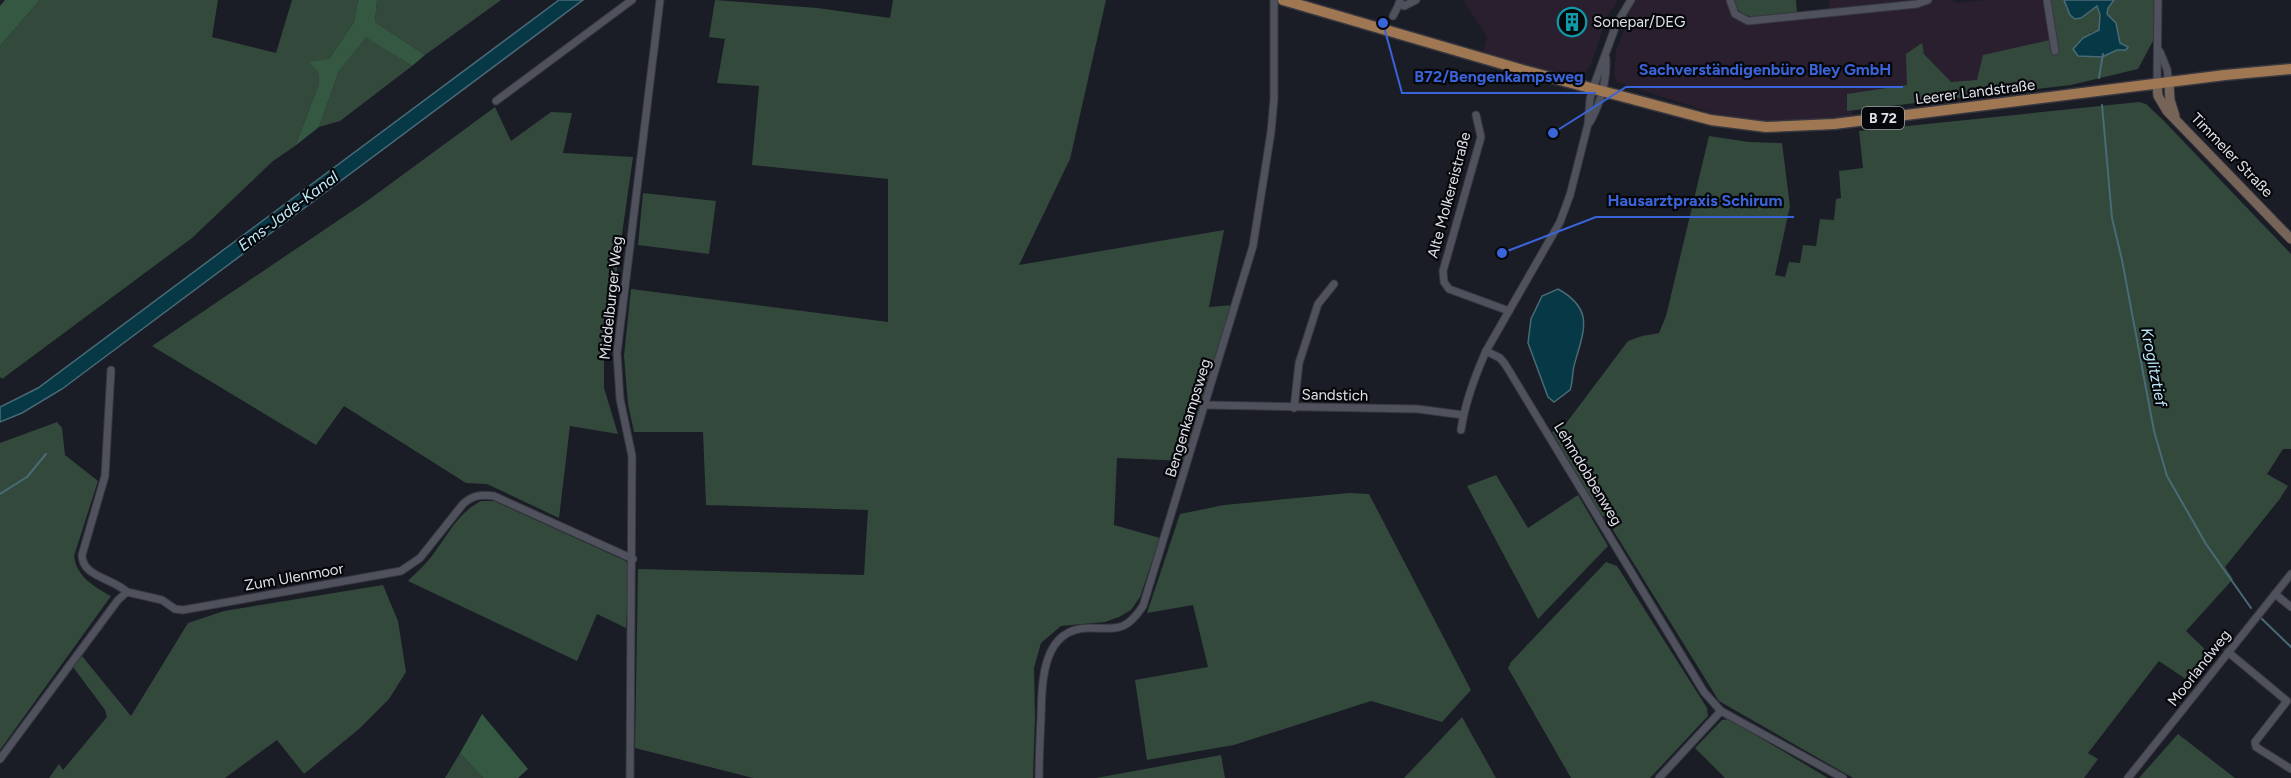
<svg xmlns="http://www.w3.org/2000/svg" width="2291" height="778" font-family="Figtree,sans-serif">
<style>
.industrial{fill:#2a1f2e}
.green{fill:#33493c}
.forest{fill:#355843}
.water{fill:#073845;stroke:#486b76;stroke-width:1.5}
.lines{fill:none;stroke-linecap:round;stroke-linejoin:round}
.stream{stroke:#486b76;stroke-width:2}
.street-casing{stroke:#36373f;stroke-width:9}
.secondary-casing{stroke:#36373f;stroke-width:11}
.primary-casing{stroke:#36373f;stroke-width:13}
.street{stroke:#4f515d;stroke-width:7}
.secondary{stroke:#776458;stroke-width:9}
.primary{stroke:#9f7853;stroke-width:10}
.labels{text-anchor:middle;dominant-baseline:central;stroke-width:4.5;stroke-linejoin:round;paint-order:stroke}
.shield{fill:#06070b;stroke:#9ea0a6;stroke-width:1.5}
.shield-label{font-size:14px;font-weight:bold;fill:#dfe1e8}
.poi-label{font-size:15px;fill:#dfe1e8;stroke:#06070b;text-anchor:start}
.street-label{font-size:15px;fill:#dfe1e8;stroke:#06070b}
.water-label{font-size:16px;font-style:italic;fill:#bdeaf9;stroke:#06070b}
.leader{fill:none;stroke:#3a64da;stroke-width:2}
.callout-dot{fill:#3a64da;stroke:#06070b;stroke-width:2}
.callout-label{font-size:16px;text-anchor:middle;font-weight:bold;fill:#3a64da;stroke:#06070b;stroke-width:4.5;stroke-linejoin:round;paint-order:stroke}
</style>
<rect width="100%" height="100%" fill="#1a1c26"/>
<g class="industrial">
<path d="M1463,0H1618L1606,19L1591,64L1580,80L1483,52L1487,37Z"/>
<path d="M1634,0H1730L1740,18L1830,13L1829,0H1952L1957,3L1985,0H2047L2055,50L1977,83H1952L1929,64L1926,54L1912,64L1913,95L1852,104V117L1798,123H1762L1728,118L1616,82L1614,75L1616,51L1628,20L1625,15Z"/>
</g>
<g class="green">
<path d="M40,0H218L212,37L276,53L292,0H358L354,22L329,59L318,71L319,84L295,146L273,161L192,238L2,379L0,377V46Z"/>
<path d="M377,0H501L425,55L375,22Z"/>
<path d="M715,0L817,8L890,18L893,0H1106L1070,159L1019,265L1224,230L1209,307L1233,305L1185,461L1117,458L1114,525L1160,538L1140,597L1131,610L1119,617L1105,622L1061,626L1041,643L1034,668L1035,716L1033,778H753L635,748L638,569L864,575L868,510L706,505L703,432H634L628,404L624,356L631,289L888,322V179L752,165L759,86L717,83L725,39L709,37Z"/>
<path d="M1733,0H1796L1797,12C1777,15 1740,27 1733,0Z"/>
<path d="M2043,0H2064L2070,15L2090,10L2097,5L2101,25L2099,30L2090,33L2102,57L2117,50H2126L2120,43L2116,23L2107,14V8L2114,0H2155L2154,39L2138,69L2071,85L1847,111V94L1907,85L1906,54L1922,43L1924,54L1951,82L1977,80L1983,55L2050,40Z"/>
<path d="M366,36L412,66L340,121L319,127L339,71Z"/>
<path d="M2139,102L2146,104L2163,120L2291,254V449H2283L2267,474L2288,486L2279,500L2225,567L2233,579L2186,631L2212,656L2190,682L2159,661L2088,753L2098,759L2084,778H1853L1719,701L1613,530L1616,522L1612,517L1602,516L1599,512L1552,432L1564,426L1628,341L1642,336L1659,333L1666,316L1709,136L1749,142L1782,143L1790,206L1775,275L1785,277L1789,262L1800,263L1803,245L1816,246L1820,219L1834,220L1836,199L1841,198L1839,171L1863,168L1859,131Z"/>
<path d="M495,107L511,141L551,112L572,113L563,153L633,157L604,361V388L618,434L570,426L559,518L487,484L466,483L344,406L316,445L152,346L367,201Z"/>
<path d="M643,193L716,201L709,254L638,245Z"/>
<path d="M57,422L62,428L65,455L98,481L74,556C77,577 93,586 111,596L0,750V443Z"/>
<path d="M1496,475L1528,528L1578,495L1608,546L1538,619L1467,486Z"/>
<path d="M1349,493L1369,494L1471,690L1442,722L1371,701L1234,745L1147,760L1135,680L1208,667L1193,605L1147,613L1180,514L1224,505Z"/>
<path d="M481,501H494L626,561L629,567L626,628L597,614L577,661L408,581C417,572 427,563 434,553C449,533 458,513 481,501Z"/>
<path d="M1606,562L1617,566L1707,708L1708,716L1650,778H1571L1508,668L1511,662Z"/>
<path d="M383,585L398,621L406,672L389,699L359,729L304,774L277,740L225,778H49L59,764L63,770L107,717L105,710L73,667L82,656L131,716L188,623L224,611Z"/>
<path d="M1462,717L1496,778H1404Z"/>
<path d="M1729,719L1828,778H1725L1695,748L1722,720Z"/>
<path d="M2178,734L2235,778H2139Z"/>
<path d="M460,753L483,778H445Z"/>
<path d="M1221,755L1225,778H1096Z"/>
</g>
<g class="forest">
<path d="M5,0H40L0,46V6Z"/>
<path d="M358,0H377L375,22L425,55L412,66L366,37L339,71L319,127L295,146L319,84L318,71L309,62L329,59L354,22Z"/>
<path d="M482,714L528,769L518,778H483L460,753Z"/>
</g>
<g class="water">
<path d="M559,0H583L62,389L22,413L0,422V407L38,388Z"/>
<path d="M2064,0H2114L2108,8L2107,14L2116,23L2120,43L2128,47L2126,50H2117L2102,57L2078,56L2073,49L2083,38L2099,30L2100,15L2097,6L2081,18L2075,19L2070,15Z"/>
<path d="M1558,289C1596,310 1583,332 1574,366C1572,374 1573,382 1570,390L1554,402L1548,397L1528,343L1531,319L1542,296Z"/>
</g>
<g class="lines">
<g class="stream">
<path d="M2099,78L2103,54"/>
<path d="M2102,105L2112,218L2122,260L2154,431L2167,476L2206,544L2251,608"/>
<path d="M0,494L27,477L46,454"/>
<path d="M2261,618L2291,647"/>
</g>
<g class="street-casing">
<g id="street">
<path d="M1730,0L1735,14L1748,21L1917,4L1928,0"/>
<path d="M2047,0L2055,51"/>
<path d="M1399,3L1404,6L1416,0"/>
<path d="M1393,16L1400,2"/>
<path d="M2160,52L2167,69L2169,84"/>
<path d="M2157,85L2158,0"/>
<path d="M496,101L632,0"/>
<path d="M1476,115L1481,137L1443,271L1444,282L1449,289L1509,311"/>
<path d="M1590,122C1601,102 1607,81 1606,58"/>
<path d="M1486,351L1500,358L1505,364L1704,692L1721,711L1843,778"/>
<path d="M111,370L105,476L82,555C82,577 113,578 127,592"/>
<path d="M1206,405L1418,409L1463,415"/>
<path d="M1294,408L1299,363L1318,304L1334,284"/>
<path d="M1461,430C1465,402 1475,376 1486,351L1560,222L1570,195L1588,124L1590,99L1593,88L1616,25L1631,0"/>
<path d="M2275,594L2291,607"/>
<path d="M2228,652L2287,701L2255,742L2256,747L2291,769"/>
<path d="M0,759L118,600L127,592L162,600L175,609L183,610L401,571L420,558L463,504C473,495 482,494 494,496L633,559"/>
<path d="M630,778L632,456L620,399L617,353L660,0"/>
<path d="M1039,778C1039,758 1040,738 1041,718C1042,684 1041,629 1088,628C1117,628 1125,633 1143,606L1253,246L1271,132L1274,99V0"/>
<path d="M1659,778L1721,711"/>
<path d="M2128,778L2291,574"/>
</g>
</g>
<g class="secondary-casing">
<g id="secondary">
<path d="M2169,84L2170,100L2175,116"/>
<path d="M2157,85L2158,96L2167,111L2291,239"/>
</g>
</g>
<g class="primary-casing">
<path id="primary" d="M1283,0L1523,70L1711,120L1766,127L1834,124L2225,75L2291,69"/>
</g>
<use href="#street" class="street"/>
<use href="#secondary" class="secondary"/>
<use href="#primary" class="primary"/>
</g>
<defs>
<g id="building-ring" transform="scale(1.5)"><circle r="9.5" fill="#06070b" stroke="#0f9aa8" stroke-width="1.5"/><path d="M-4-6H4V6H1V3H-1V6H-4ZM-2.5-4.3h1.7v1.8h-1.7ZM.8-4.3h1.7v1.8H.8ZM-2.5-1h1.7V.8h-1.7ZM.8-1h1.7V.8H.8Z" fill="#0f9aa8"/></g>
</defs>
<g fill-rule="evenodd">
<use href="#building-ring" x="1572" y="22"/>
</g>
<g class="labels">
<rect class="shield" x="1862" y="107" width="42" height="22" rx="4.5"/>
<g class="shield-label">
<text x="1883" y="118">B 72</text>
</g>
<g class="poi-label">
<text x="1593" y="22">Sonepar/DEG</text>
</g>
<g class="street-label">
<text transform="translate(1975 92) rotate(-7)">Leerer Landstraße</text>
<text transform="translate(2232 155) rotate(46)">Timmeler Straße</text>
<text transform="translate(1449 195) rotate(-75)">Alte Molkereistraße</text>
<text transform="translate(611 298) rotate(-84)">Middelburger Weg</text>
<text transform="translate(1335 395) rotate(1)">Sandstich</text>
<text transform="translate(1188 418) rotate(-73)">Bengenkampsweg</text>
<text transform="translate(1588 474) rotate(59)">Lehmdobbenweg</text>
<text transform="translate(294 577) rotate(-10)">Zum Ulenmoor</text>
<text transform="translate(2199 668) rotate(-52)">Moorlandweg</text>
</g>
<g class="water-label">
<text transform="translate(288 211) rotate(-37)">Ems-Jade-Kanal</text>
<text transform="translate(2154 367) rotate(79)">Kroglitztief</text>
</g>
</g>
<path class="leader" d="M1553 133L1626 87H1903M1383 23L1402 93H1596M1502 253L1596 217H1794"/>
<g class="callout-dot">
<circle cx="1553" cy="133" r="6"/>
<circle cx="1383" cy="23" r="6"/>
<circle cx="1502" cy="253" r="6"/>
</g>
<g class="callout-label">
<text x="1765" y="75">Sachverständigenbüro Bley GmbH</text>
<text x="1499" y="82">B72/Bengenkampsweg</text>
<text x="1695" y="206">Hausarztpraxis Schirum</text>
</g>
</svg>
